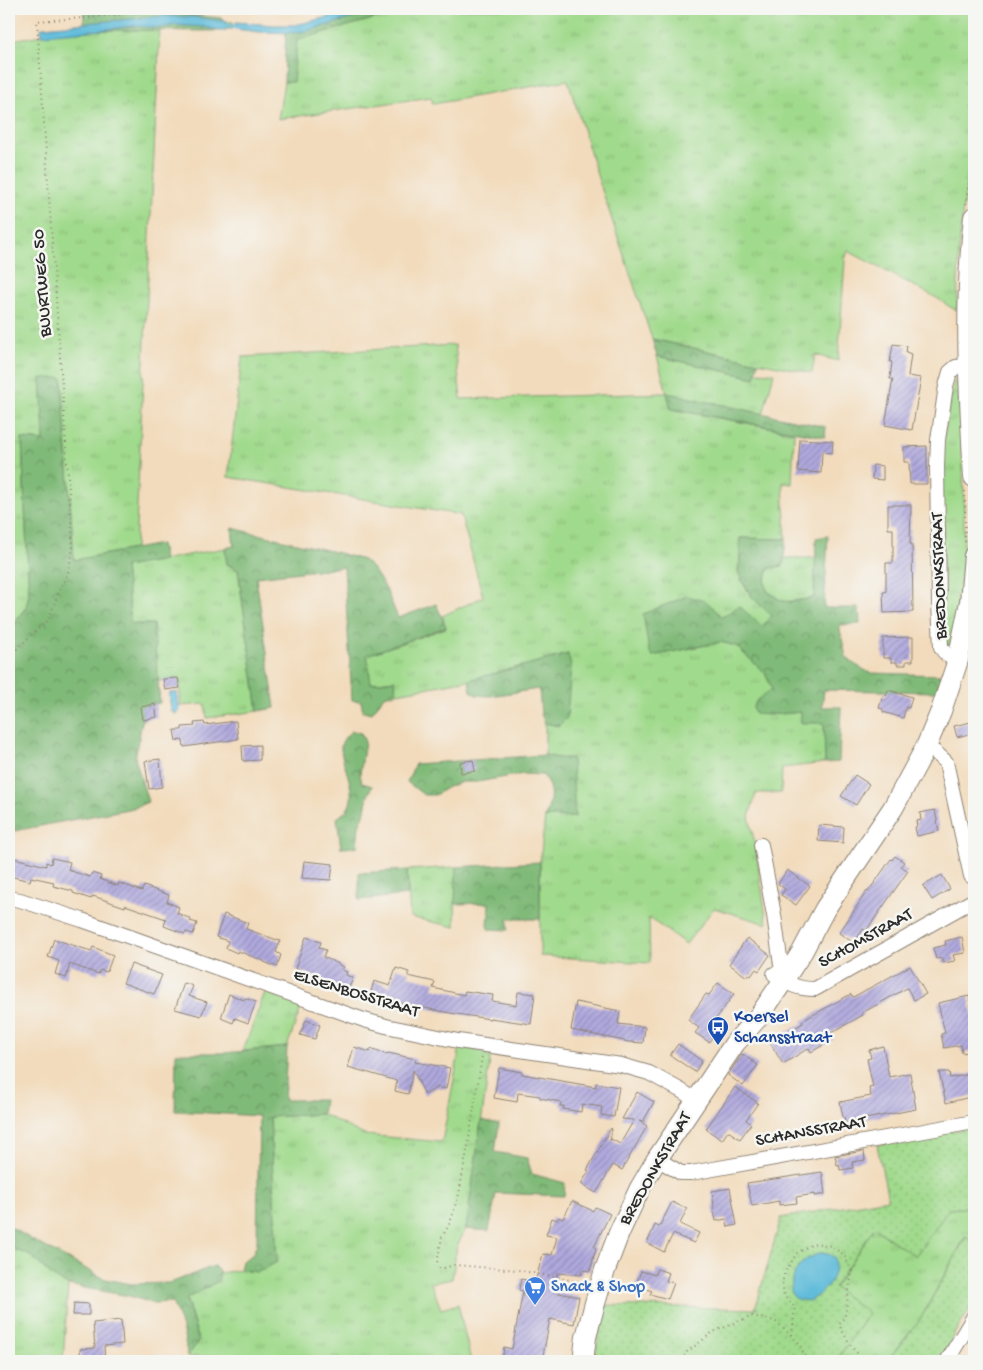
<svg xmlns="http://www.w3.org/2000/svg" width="983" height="1370" font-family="'Gochi Hand',sans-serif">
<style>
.grass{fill:url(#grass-tufts);stroke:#66825c}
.forest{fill:url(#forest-crowns);stroke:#567252}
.park{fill:url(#park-dots);stroke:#66825c}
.water{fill:#5ab9d9;stroke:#427282}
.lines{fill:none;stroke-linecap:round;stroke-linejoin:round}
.stream{stroke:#5ab9d9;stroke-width:4}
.building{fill:url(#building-hatch)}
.street-casing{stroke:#8e8374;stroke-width:16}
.secondary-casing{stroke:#8e8374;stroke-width:22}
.path{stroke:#8e8374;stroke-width:2;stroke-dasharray:1 4;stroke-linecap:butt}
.street{stroke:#fff;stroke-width:14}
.secondary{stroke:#fff;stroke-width:20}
.labels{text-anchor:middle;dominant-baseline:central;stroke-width:5;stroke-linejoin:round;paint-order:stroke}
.street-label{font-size:18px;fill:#2b2b2b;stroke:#f6f6f2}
.transit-label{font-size:18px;fill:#164399;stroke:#f6f6f2;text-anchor:start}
.shop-label{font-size:18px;fill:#366cbe;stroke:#f6f6f2;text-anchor:start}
</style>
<defs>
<pattern id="grass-tufts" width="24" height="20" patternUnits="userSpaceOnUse" patternTransform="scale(1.25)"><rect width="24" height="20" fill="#a0da8c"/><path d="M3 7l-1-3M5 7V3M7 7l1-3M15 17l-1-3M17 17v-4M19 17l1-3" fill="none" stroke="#8abb79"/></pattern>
<pattern id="forest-crowns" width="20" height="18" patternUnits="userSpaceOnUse" patternTransform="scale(1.25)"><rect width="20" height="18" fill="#80ba78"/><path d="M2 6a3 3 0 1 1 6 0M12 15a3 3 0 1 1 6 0" fill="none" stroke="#699763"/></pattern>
<pattern id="park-dots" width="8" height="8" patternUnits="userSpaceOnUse" patternTransform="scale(1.25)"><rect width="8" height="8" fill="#a0da8c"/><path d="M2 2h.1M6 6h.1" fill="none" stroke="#8abb79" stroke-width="1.8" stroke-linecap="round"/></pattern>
<pattern id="building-hatch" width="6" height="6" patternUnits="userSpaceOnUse" patternTransform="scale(1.25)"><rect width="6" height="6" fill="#b0a9de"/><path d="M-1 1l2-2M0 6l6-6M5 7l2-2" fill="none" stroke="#8f8ab4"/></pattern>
</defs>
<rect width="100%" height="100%" fill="#f6f6f2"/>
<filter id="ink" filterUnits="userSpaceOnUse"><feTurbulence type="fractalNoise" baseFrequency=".02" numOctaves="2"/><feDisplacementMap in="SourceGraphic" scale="10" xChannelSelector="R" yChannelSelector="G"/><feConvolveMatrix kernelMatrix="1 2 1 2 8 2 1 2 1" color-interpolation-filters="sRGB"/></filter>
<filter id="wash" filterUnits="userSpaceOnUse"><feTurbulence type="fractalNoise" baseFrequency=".0096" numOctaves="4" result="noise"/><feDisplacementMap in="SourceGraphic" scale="20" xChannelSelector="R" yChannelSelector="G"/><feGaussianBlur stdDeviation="1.12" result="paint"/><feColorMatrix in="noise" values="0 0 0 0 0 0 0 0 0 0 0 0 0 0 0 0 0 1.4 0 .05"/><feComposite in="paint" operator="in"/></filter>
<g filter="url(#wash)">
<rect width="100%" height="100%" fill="#f2dbbc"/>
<g class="grass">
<path d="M409,9H972L968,92L974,95V135L963,207L959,251L957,310L950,307L937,298L848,251L845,260L838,361L815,355L812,373L758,362L652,339L597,175L568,80L433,104L431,97L278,119L284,82L293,81L296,40Z"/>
<path d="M160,28L135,549L74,560L62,378L44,441L22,439L29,595L26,607L9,630V40C23,39 37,35 51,34C87,30 124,29 160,28Z"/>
<path d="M455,345L461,399L667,393L657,356L755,378L756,372L774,373L763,414L667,393L671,409L794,432L792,484L783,483L786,539L740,538V561L738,571L742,582L752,597L772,616L762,626L722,617L706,601L652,656L721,642L736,646L765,673L773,689L768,715L802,712L824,723L825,763L782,768L781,793H756L749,817L755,844L767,924L714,908L686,944L649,918L650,963L540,956V862L545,817H575L558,758L545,755V723L559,726L568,654L469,680L397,693L394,680L370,683L367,655L446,628L442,616L483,597L461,515L228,477L242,357Z"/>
<path d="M954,381H958C961,430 965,481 964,531C964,571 957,609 949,649L944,640L941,450Z"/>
<path d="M225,548L227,564L238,570L258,711L207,718L205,704L181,706L179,679L158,681L153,624H131L125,567Z"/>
<path d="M784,558H816L814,598L783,602L767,591L765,581L769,568L783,566Z"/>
<path d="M456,867L455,927L410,917L407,870Z"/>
<path d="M265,992L302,1005L287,1047L243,1051Z"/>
<path d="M460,1047L491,1053L466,1229L457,1246L452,1279L431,1283L441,1309L458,1304L471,1361H236L216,1356L187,1357L199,1340L186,1298L217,1281L220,1273L240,1270L258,1272L277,1262L270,1117L322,1114L364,1135L442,1142Z"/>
<path d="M974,1204V1243L965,1237L920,1320L887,1361H836L868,1313L834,1288L874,1228L915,1256L949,1209L962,1208Z"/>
<path d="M9,1247L31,1256L52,1276L68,1285L63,1361H9Z"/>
</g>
<g class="forest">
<path d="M83,9H171L172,13L222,18L223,21L233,22V29H226L223,31L85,30Z"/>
<path d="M364,9H409L297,40L293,82H284L286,29Z"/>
<path d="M972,9H974V95L968,93Z"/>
<path d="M652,339L758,362L755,378L657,356Z"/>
<path d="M41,378H62L74,560L161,544L164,560L125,567L131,624H153L160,703L145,706L135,758L148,802L133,808L9,832V666L10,665L9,664V630L26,608L29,595L22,439L44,441Z"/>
<path d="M667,393L826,427L825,437L671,409Z"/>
<path d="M232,528L339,553L363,560L373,569L386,589L398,618L436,604L446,627L367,655L371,683L395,680L396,693L384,696L372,713L363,711L361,701L352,700L344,567L256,577L275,708L258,711L238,570L227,564L225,548L234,546Z"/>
<path d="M828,536L824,608H859L860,624L839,625L846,657L854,664L870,673L941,675L936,692L824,690L822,707H841L839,762L825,763L824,723H801V712L768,715L755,714L753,708L757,700L772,689L765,673L736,646L721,642L652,656L649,650L643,614L687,596L706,601L722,617L739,606L762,626L772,616L752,597L743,582L738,571L740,561V538L786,539L783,566L769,568L765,581L767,591C786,607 791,601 814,598L816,538Z"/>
<path d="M568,654L571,666L567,718L559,726L545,723L541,714L539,689L490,696L476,695L471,691L469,680Z"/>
<path d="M351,731L361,733L365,742L360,774L362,783L372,786L368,795L364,815L359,825L357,847L341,848L337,818C340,816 344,813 347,810C359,793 342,766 341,748C341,741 346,736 351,731Z"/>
<path d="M545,755L558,758H572L575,817H545C551,801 554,791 543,775L523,774L477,782H462L448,787L435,795H424L407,782L415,764Z"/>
<path d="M540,862V919H508V930L488,929L489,903L455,904L456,867Z"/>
<path d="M407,870L408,895L359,900V873Z"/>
<path d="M287,1047L284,1100H324L322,1114L270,1117L277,1262L258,1272L240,1270L242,1261L252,1255L257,1244L259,1116L175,1111L176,1053H225Z"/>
<path d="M481,1120L499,1124L495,1152L527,1158L532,1174L565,1183L564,1196L496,1193L489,1231L466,1229Z"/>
<path d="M9,1226L34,1241L105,1279L131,1284L170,1283L214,1266L220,1273L218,1281L186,1299L199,1341L187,1357C186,1337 180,1320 172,1302L152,1303L129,1296L68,1285L52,1276L31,1256L9,1247Z"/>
</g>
<g class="park">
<path d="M974,1127V1204L962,1208L949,1209L915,1256L874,1228L834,1287L868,1313L836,1361H594L604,1305L755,1309L781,1218L888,1199L877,1145Z"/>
<path d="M966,1237L974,1243V1303L956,1331L940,1361H887L920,1320Z"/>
</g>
<g class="water">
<path d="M361,9H384L307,31L292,33L259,32L235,29L236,22L273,25H295Z"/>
<path d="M164,16L193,17L223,21L227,22V27L225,31H223L203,27L176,25L160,28L134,26L102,30L42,35L41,32V28L43,27Z"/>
<path d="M177,692L180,711L175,714L173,711H171L169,693Z"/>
<path d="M820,1253L828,1254L834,1257C838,1274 829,1288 815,1297C813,1298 811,1300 809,1301C808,1301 802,1300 801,1300C789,1298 790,1288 793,1279C797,1264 807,1258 820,1253Z"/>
</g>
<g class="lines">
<path class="stream" d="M224,26L240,27"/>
</g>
<g id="blocks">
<g class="building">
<path d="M893,344L907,346L906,352L911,354L908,376L921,378L912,430L885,425L893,379H890L892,362H890Z"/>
<path d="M800,439L833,441L832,453L822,452L821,473L798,471Z"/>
<path d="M927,446V484H910L909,462H904V447Z"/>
<path d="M873,465L883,466V480L872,479Z"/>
<path d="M888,505H911L910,544H912L913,612L884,613L883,592H886V563H893V529H888Z"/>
<path d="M913,637V661H906V665H897V662H891V658H883V638Z"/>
<path d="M178,678L180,688L165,690L163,679Z"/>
<path d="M888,690L912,697L909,708L906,707L903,718L883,712V709L879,708L883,695L886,696Z"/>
<path d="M155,704L157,717L143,720L141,707Z"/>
<path d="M236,721L238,739L184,747L183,740L176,741L174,730H182V727L195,726L194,723L204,722L205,725Z"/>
<path d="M971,722L973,733L957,737L954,726Z"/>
<path d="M260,745V760L243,761L242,746Z"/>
<path d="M160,759L162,787L149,789L145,761Z"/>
<path d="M473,760L475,771L461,773L460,762Z"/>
<path d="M855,775L869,784L856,805L841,796Z"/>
<path d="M935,810L939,831L917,836L915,827L917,826L916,821L921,820L920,813Z"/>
<path d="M819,825L844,827L843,843L818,841Z"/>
<path d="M895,856L904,862L901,866L908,871L866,931L863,929L854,943L839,933L867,891L868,892L891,859L892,860Z"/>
<path d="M14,858L46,866V862L51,864L52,858L70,862L68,870L90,877L92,873L101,876L100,879L118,886L119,883L142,891L144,886L169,895L167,902L179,907L177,913L191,919L190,921L197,923L193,934L186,932L185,934L164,926L166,919L125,905V907L93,896L91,899L73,893V891L53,886L54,882L31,877L30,881L9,876Z"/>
<path d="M304,861L333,864L331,880L302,878Z"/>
<path d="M787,870L810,886L796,905L781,895L785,889L778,884Z"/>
<path d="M942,875L950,889L932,900L923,886Z"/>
<path d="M224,914L248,923L246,929L280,941L276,952L281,955L277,967L264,962V961L238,951L237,953L226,948L228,941L216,937Z"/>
<path d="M306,937L321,942L319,948L326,950L323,957L339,964V965L344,967L342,970L347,972L346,975L353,978L347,993L323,984L325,980L295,969Z"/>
<path d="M962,937L965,953L953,955L955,961L943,963L942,958L936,959L933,948L946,945L945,941Z"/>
<path d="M747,938L770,955L759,971L756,969L751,976L748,974L747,977L729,964Z"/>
<path d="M54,939L91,951L93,947L113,955L107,972L100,970L98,974L70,964L66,978L55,974L59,961L48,957Z"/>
<path d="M131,964L162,975L154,994L123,983Z"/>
<path d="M910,966L926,994L914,1000L907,988L862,1013L863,1015L831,1033L834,1039L811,1052L809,1048L783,1064L770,1043L803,1023L802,1021L811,1016L851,994L853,997Z"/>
<path d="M396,968L409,972L408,976L435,982L433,988L464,995L465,991L493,995L492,1001L516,1005L518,992L535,994L531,1024L490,1018V1019L450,1013L400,1003L398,1008L369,999L374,981L390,986Z"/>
<path d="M184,983L193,986L189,996L207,1002L201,1016L175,1009Z"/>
<path d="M718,983L734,994L710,1027L716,1032L709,1042L695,1033L699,1028L688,1020L706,994L709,995Z"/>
<path d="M229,994L244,1000L245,998L256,1002L248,1023L235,1018L233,1023L221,1018Z"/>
<path d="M969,996L974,1020V1051L962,1053L961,1045L944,1048L941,1034L945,1033L938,1003Z"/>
<path d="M576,1002L620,1011L618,1024L645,1027L643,1043L629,1042L571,1030Z"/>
<path d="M306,1020L320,1025L315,1039L300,1035Z"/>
<path d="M678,1044L702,1061L695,1072L670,1055Z"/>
<path d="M883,1046L889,1077L910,1073L916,1109L845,1123L844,1117H843L840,1102L871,1096L869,1088L873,1087L867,1059L871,1058L869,1050Z"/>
<path d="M354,1047L370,1052V1049L388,1055V1053L416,1059L415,1062L450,1068L446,1089L437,1087L425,1095L413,1070L408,1094L395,1091L397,1081L348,1067Z"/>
<path d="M742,1054L758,1065L743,1086L728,1075Z"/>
<path d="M499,1068L522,1072V1074L596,1087V1083L619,1087L614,1117L601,1115L602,1107L582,1104L581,1112L563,1109L564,1106H560L561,1102L540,1098V1096L518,1093L517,1102L494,1098Z"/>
<path d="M939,1072H949L950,1078L974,1073V1096L946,1103Z"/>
<path d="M735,1087L758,1103L746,1120L751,1124L740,1139L728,1131L722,1140L706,1129Z"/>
<path d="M637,1092L654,1102L643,1122L639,1121L647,1126L622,1170L613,1165L596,1193L581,1184L589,1171L587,1170L611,1128L612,1129L610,1141L611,1139L620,1144L634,1120L622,1119Z"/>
<path d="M864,1151L865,1160L852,1162L853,1168L840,1170L839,1164L837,1165L835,1156Z"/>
<path d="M822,1172L825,1194L815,1196V1194L796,1197L797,1203L779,1205V1201L752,1206L747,1183Z"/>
<path d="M730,1188L737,1225L728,1227L726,1219L716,1221L713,1207L714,1206L712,1191Z"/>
<path d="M572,1201L593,1211L595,1207L610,1214L594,1247L596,1248L590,1271L582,1270L581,1275L557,1273L554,1292L579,1297L574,1324L550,1319L542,1361H502L504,1347L512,1349L523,1291L519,1290L521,1279L535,1282L543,1254L552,1255L557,1237L546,1235L552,1218L557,1220L559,1217L563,1219Z"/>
<path d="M672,1202L687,1209L680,1224L699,1233L694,1243L673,1234L664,1252L647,1243L655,1225L659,1227Z"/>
<path d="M657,1269L669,1273L666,1281L674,1283L668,1299L650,1294L652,1291L636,1285L641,1271L655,1275Z"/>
<path d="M74,1303L89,1304V1315H73Z"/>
<path d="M121,1320L123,1344L104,1346L105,1361H81L80,1349L95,1348L93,1323Z"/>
</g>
</g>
</g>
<g filter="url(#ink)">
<use href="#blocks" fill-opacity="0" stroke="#8e8374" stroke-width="1"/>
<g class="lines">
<g class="street-casing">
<g id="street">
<path d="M958,660C950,657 945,655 941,647L939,602L937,466L938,440L946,386L950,372L956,367L969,366"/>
<path d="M926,747L935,752L946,762L971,876"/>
<path d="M761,845L774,915L781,965"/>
<path d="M9,898L20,900L82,920L364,1020L386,1026L458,1041L621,1065L649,1073L680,1090L696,1100"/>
<path d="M774,974C789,985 798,989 815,989L974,900"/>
<path d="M657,1159L681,1173H691L974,1122"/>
<path d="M947,1361L974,1316"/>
</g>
</g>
<g class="secondary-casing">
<g id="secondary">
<path d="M974,217C964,304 969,390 974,477"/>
<path d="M583,1361L586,1337L595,1303L605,1270L619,1233L640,1188L657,1159L735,1043L760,1015L783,981L802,952L825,909L893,808L926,747L941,711L958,660L970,602L974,556"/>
</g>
</g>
<g class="path">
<path d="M966,204L974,147"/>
<path d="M965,491V543"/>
<path d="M9,656L48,620L60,589L68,573L73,548L37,21L84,18L170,9"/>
<path d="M482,1057L468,1145L459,1194L450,1223L442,1237L436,1268H444L454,1265L518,1270L585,1283"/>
<path d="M792,1335L795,1307L785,1297L782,1283L785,1272L797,1253L815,1243L831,1246L844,1255L852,1271L845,1316L839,1325L851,1346L864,1361"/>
<path d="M682,1361L687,1352L713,1332L752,1316L775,1321L799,1343L807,1361"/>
</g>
<use href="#street" class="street"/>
<use href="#secondary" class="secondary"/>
</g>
</g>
<defs>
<g id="bus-pin" transform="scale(1.125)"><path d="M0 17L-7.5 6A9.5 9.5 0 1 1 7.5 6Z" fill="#1a4fb4" stroke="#f6f6f2"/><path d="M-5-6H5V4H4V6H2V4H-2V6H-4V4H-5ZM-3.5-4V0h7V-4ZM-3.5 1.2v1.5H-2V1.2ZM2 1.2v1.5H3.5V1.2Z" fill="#fff"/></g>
<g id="supermarket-pin" transform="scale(1.125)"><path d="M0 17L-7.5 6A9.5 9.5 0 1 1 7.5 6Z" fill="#3f7fe0" stroke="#f6f6f2"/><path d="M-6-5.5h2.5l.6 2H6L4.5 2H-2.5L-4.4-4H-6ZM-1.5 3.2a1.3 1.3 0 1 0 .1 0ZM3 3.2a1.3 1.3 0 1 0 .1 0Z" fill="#fff"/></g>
</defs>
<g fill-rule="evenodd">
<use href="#bus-pin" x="718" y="1027"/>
<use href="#supermarket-pin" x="535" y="1287"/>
</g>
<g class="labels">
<g class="street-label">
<text transform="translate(43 283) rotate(-94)">BUURTWEG 50</text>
<text transform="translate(940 576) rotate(-92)">BREDONKSTRAAT</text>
<text transform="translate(866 939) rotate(-29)">SCHOMSTRAAT</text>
<text transform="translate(356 994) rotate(17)">ELSENBOSSTRAAT</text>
<text transform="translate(811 1132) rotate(-10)">SCHANSSTRAAT</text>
<text transform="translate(656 1169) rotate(-60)">BREDONKSTRAAT</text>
</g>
<g class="transit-label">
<text x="734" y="1017">Koersel<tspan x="734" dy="21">Schansstraat</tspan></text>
</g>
<g class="shop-label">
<text x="551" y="1287">Snack &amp; Shop</text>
</g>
</g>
<rect width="983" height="1370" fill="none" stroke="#f6f6f2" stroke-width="30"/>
</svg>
